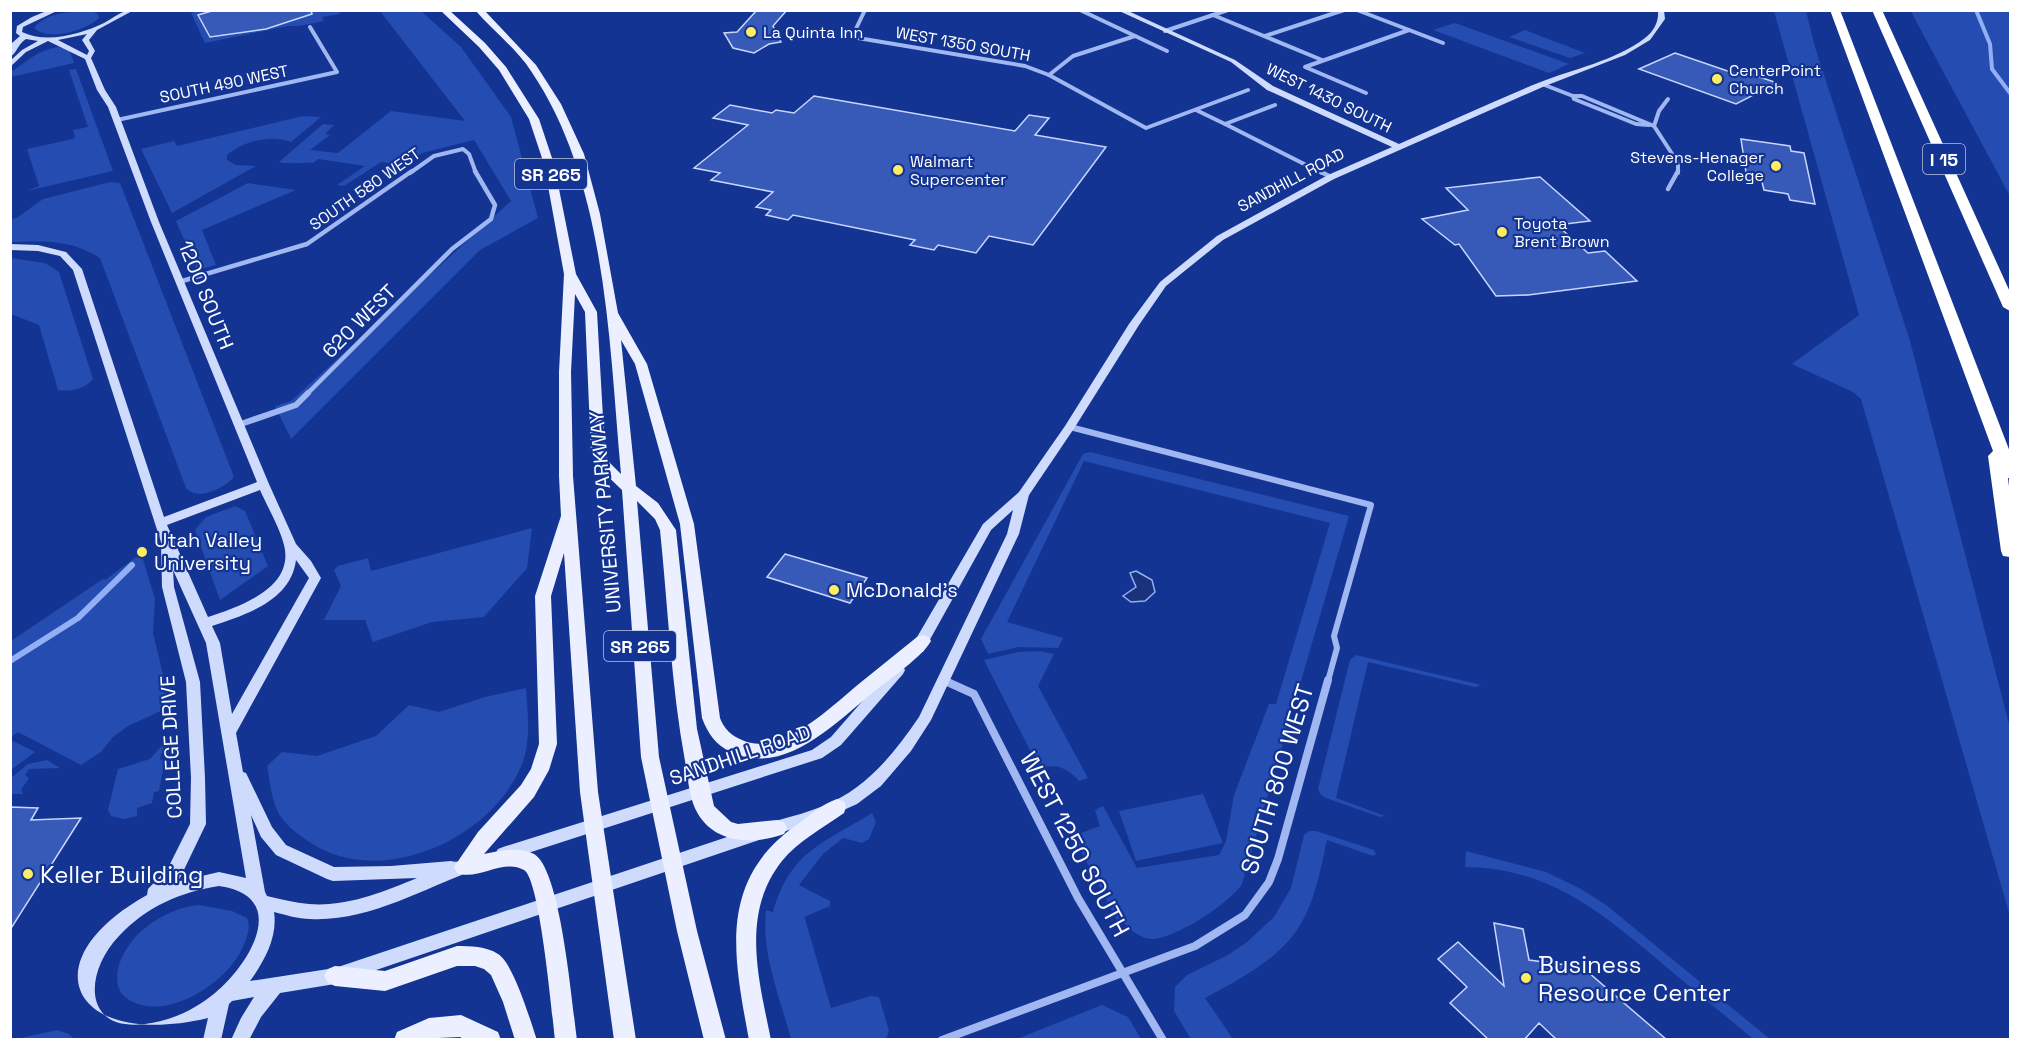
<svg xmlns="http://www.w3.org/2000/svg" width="2021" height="1050" font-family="'Space Grotesk',sans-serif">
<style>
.green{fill:#254cb1}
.water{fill:#193279;stroke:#92aff5;stroke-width:1.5}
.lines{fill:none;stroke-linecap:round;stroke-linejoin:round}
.stream-far1{stroke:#92aff5;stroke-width:4}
.stream{stroke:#92aff5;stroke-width:6}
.building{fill:#375ab9;stroke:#c8d6fc;stroke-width:1.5}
.street-far3{stroke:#a0b7f2;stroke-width:4}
.street-far2{stroke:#a0b7f2;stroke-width:4.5}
.street-far1{stroke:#a0b7f2;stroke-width:6}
.street{stroke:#a0b7f2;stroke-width:8}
.secondary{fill:#cfdbfc;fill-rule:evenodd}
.primary{fill:#ebefff;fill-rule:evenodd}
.highway{fill:#fff;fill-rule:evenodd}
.poi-dot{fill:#ffed61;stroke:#133492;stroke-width:2}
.labels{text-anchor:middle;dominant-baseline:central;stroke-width:4.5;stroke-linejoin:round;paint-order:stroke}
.far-poi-label{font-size:16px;fill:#fff;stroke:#133492;text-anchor:start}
.far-street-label{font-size:16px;fill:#fff;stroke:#133492}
.shield{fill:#133492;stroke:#b8c2de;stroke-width:1.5}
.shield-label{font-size:18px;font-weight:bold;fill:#fff}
.street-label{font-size:20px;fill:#fff;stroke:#133492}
.poi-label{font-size:20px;fill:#fff;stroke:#133492;text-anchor:start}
.near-street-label{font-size:24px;fill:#fff;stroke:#133492}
.near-poi-label{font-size:24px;fill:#fff;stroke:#133492;text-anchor:start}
</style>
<rect width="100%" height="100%" fill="#133492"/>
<g class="green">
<path d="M202,10H338L340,14L322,17L324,21L299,26H288L205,43L191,13Z"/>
<path d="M92,11L98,14L99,18C87,30 48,42 34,28C47,11 73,12 92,11Z"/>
<path d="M380,11H421L461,47L511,117L538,218L480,250L291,439L275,406L291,401L511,201L474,140L422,153L405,166L381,162L344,186L337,185L365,166L318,159L313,163C301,162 290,165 279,162L323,124L334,125L325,134L330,135L310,150L338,153L391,111L465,121Z"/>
<path d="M1774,11H1806L1815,47L1910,341L2010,728V916L1861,399L1853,392L1792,364L1859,315Z"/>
<path d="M1911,11H2010V196L1916,21Z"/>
<path d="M1455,23L1569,64L1549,73L1433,30Z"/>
<path d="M1525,30L1585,53L1570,58L1509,37Z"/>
<path d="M58,47L69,49L74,63L11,77V72C27,61 38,50 58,47Z"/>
<path d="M76,69L113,171L27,191L39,186L27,149L73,139L75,137L73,130L88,127L69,70Z"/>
<path d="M303,116L321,117L291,142C269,134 245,141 227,155V160L236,165L256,166L172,213L141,149L174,141L177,146Z"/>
<path d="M110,182L120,183L234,477C224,488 199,502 186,488L100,258C70,239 45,241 11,242V220L18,217L43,199Z"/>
<path d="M248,183L296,190L202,230L216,265L197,270L176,221Z"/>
<path d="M11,258L45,263L59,272L93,379C85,389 71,392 58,390L39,325L11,314Z"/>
<path d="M1090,452L1349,516L1242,884C1230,903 1174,940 1151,939C1139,938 1127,928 1121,919L1117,920L1073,836L1100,826L1095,810L1103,806L1137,868L1219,855L1226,841L1234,795L1269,704H1276L1330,523L1084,461L1007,622L1063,638L1058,648L1019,647L988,654L981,639L1083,454Z"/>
<path d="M235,506L245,511L268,566L220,600L195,530L206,517Z"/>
<path d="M532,528L527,568L484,617L432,622L373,642L365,620H324L341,586L334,570L338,566L368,558L371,571Z"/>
<path d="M142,556L155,599L153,633L167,691V700L163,702V710L128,726L113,737L101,752L81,765L18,732L11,737V641L103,579L105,580L136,557Z"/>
<path d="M1040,651L1054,654L1038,686L1088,778L1079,781C1066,767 1057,764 1039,768L984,660L1018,652Z"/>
<path d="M1356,655L1481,685L1475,687L1368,662L1336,798L1385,816L1380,817L1326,798L1321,795L1318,789L1350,660Z"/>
<path d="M526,688C528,717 532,747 518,773C483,844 373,890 305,839C295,832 282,822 277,810C271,797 270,780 267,766L282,752L317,756L376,736L409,705L439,712L485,697Z"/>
<path d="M13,741L35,752L11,770V743Z"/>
<path d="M165,742V752L161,754L160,760L165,759L159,791L154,792L152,803L137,808V816L124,819L111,816L108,810L118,769L150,759Z"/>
<path d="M47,760L60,768L29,769L25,775L29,778L21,790L23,794H11V778L28,764Z"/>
<path d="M1203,794L1223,843L1136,861L1119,811Z"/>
<path d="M872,813L876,822L869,839L862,843L843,838L823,854L799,885L830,901V906L804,917L803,912L831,1008L871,996L879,997L889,1031L887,1037L883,1040L791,1039C780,998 761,954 766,910L773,912C790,851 824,843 872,813Z"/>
<path d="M1309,831H1316L1374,850L1376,854L1373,856L1327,840C1321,867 1316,896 1303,920C1283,958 1241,978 1205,998L1233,1039H1191L1174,1011L1175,987L1187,975L1228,955L1247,942L1274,917L1291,888L1304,835Z"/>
<path d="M1466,851L1546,872L1581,889L1606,905L1770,1039H1753C1722,1013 1690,987 1658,960C1598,910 1548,868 1465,867Z"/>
<path d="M199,905L232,911L247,918C252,928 245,943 240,953C223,984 167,1021 131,1001C123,997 117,989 117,979C117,965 123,953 132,941C147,922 175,907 199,905Z"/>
<path d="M1102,1005L1128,1017L1141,1039H1017Z"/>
<path d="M57,1030L69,1034L74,1039H16Z"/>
</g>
<path class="water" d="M1136,571L1152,580L1155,592L1145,601L1131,602L1123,596L1136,587L1130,573Z"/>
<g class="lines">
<path class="stream-far1" d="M1976,10L1990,44L1992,69L2010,93"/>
<path class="stream" d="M10,661L78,618L132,565"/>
</g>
<g class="building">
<path d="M215,10H311L312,14L266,29L210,37L198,15Z"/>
<path d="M757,10H787L773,26L781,42L769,44L754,53L733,48L724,33L737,32Z"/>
<path d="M1675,53L1742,76L1748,73L1777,83L1736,104L1639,69Z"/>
<path d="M814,96L1015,131L1029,115L1049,118L1035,135L1106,147L1033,245L989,236L976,253L938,245L934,250L910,245L915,240L793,215L788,220L766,215L771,210L756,207L773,192L711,180L720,173L694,168L748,125L713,118L730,105L772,113L776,110L794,113Z"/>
<path d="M1741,139L1790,146L1791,151L1804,153L1815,204L1790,200L1788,194L1764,190L1762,182L1747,179Z"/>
<path d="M1540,177L1590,221L1557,225L1588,253L1605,251L1637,281L1528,295L1496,296L1459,244L1455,245L1422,219L1468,210L1446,188Z"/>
<path d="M785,554L867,578L850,603L767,577Z"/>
<path d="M10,807L38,808L31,820L81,818L10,930Z"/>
<path d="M1494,923L1523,929L1529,960L1582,967L1667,1040H1557L1539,1023L1524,1040H1489L1450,1003L1467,987L1438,959L1458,942L1504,986Z"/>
</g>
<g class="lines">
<g class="street-far3">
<path d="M865,10L852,37L1025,66L1049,75L1146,128L1248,90"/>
<path d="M1080,10L1167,51"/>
<path d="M1357,10L1443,43"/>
<path d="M1213,15L1322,60"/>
<path d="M1165,31L1228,10"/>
<path d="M1265,36L1344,10"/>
<path d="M1049,75L1073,56L1135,36"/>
<path d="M1542,84L1573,96H1582L1654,126"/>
<path d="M1366,93L1305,67L1409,30"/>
<path d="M1573,96L1574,99L1636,124L1649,125"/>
<path d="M1668,99L1659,111L1654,126L1678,163V173"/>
<path d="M1196,110L1225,124L1275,105"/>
<path d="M117,120L337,72L310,27"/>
<path d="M1225,124L1322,173"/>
<path d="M410,173L434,156L463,149L469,154L476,173"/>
</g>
<g class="street-far2">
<path d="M1319,171L1331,177"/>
<path d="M1668,189L1678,171"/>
<path d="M179,282L307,244L412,171"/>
<path d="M306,395L452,249L491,219L495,205L475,171"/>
</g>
<g class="street-far1">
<path d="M238,425L296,405L308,393"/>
<path d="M1070,427L1371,505L1334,636L1337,648L1328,681"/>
<path d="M943,680L945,681"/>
</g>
<g class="street">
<path d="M943,680L974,694L1078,898L1163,1040"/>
<path d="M942,1040L1195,946L1245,915L1269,882L1278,859L1328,680"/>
</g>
<g class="secondary">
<path d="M49,10H59L23,27L22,32C47,44 81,34 104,23C115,17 122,10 134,10L97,30L89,40L95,51L91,58L105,90L116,107L159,222L269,484L296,544L311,561L321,578L236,733L243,772L246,773L272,827L286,845L334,867L391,866L451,861C459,864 466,857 475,860L477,865L475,870C422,889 368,922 310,919C298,919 286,915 274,912C278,937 264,962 250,981L335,968L754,828L759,830L762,835L759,840L335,984L280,993L261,1017L249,1040H231L241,1018L254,997L232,1001L229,1004L221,1040H203L208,1018C73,1050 27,962 147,895L148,889L168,868L190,824L191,778L186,682L162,587L161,542L73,270L60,256L38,251L10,250V244L38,245L66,252L82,269L164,517L257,482L151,222L108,107L97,90L85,59L48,41L26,52L10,67V61L22,50L38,41L26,39C17,45 17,53 10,57L12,43L20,36L16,33L17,26L32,17ZM87,34L82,40L89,51L87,55L58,40ZM260,490C267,506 280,528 284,545C295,588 239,607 208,617L167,525ZM296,560L309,578L232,714L220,643L212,626C245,615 291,601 296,560ZM173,570L206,643L246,878L219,872L176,882L180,878L206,824L205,778L200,682L174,587ZM251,815L261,837L276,855L327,879L333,881L417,878C383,892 347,907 309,904C295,903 281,899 267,896L265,892ZM219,886C291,896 250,964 215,993C196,1009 171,1021 145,1024C81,1032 85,971 119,936C146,907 180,892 219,886Z"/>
<path d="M1117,10H1126L1235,60L1273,86L1399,144C1445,124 1491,102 1538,83C1573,69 1615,61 1645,38C1654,31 1659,22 1658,10H1664L1665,19L1650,40L1625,55L1545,86L1334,179L1223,240L1166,286L1139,325L1075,427L1029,495L1019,534L931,720L911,751L881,786L857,804L826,818L771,836L766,834L763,829L766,824C784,818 804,814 823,806C866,789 893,755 919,717L1007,534L1013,510L991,530L923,652H913L911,648L913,644L983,524L1019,492L1065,426L1129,324L1160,282L1217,236L1328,175L1392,147L1267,90L1231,62Z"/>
<path d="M898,665L903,666L905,670L903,674L841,745L822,758L503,861L498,859L495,854L498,849L503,847L812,750L831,737L893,666Z"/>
</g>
<g class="primary">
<path d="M440,10H449L485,43L506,67L539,119L554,164L576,274L597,312L605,453L610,463L621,474C609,343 607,183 531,71C516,48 493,31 475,10H484L536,65L561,104L584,154L600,214L618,313L647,364L694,524L720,718C724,729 732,736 742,740C780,758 832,706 860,683C879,668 898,652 917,637L923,635L929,637L931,641C922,657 891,678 876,690C837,721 785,778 731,752C716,745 708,734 702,718L680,524L635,364L621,340L636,486L658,503L676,530L697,729L714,806L731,822L738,824L777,820L784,822L787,828L784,834C754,845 716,844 698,814C689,799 688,778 685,761C671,685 668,607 660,530L655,519L637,501L659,757L697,931L726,1040H704L677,931L641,757L622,490L599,468L591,453L585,312L575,294L571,372L573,476L598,792L636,1040H614L580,792L564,553L551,596L557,744L549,770L534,797L484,854C500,851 519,846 534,854C561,869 572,1005 577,1040H555C552,1015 540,879 524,870C503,858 478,881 457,873L454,867L478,832L521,785L531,769L539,744L535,596L561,516L559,476V372L564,274L544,164L529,119L499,70L479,47Z"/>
<path d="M837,799L844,801L846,807L844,813C823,828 798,841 782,861C740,914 759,980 771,1040H749C734,958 717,882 795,826C808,817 822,804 837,799Z"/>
<path d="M457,946C470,946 486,946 498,954C514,964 530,1020 537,1040H515L503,1002L491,975L484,969L475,966H457L385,991L335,986L328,983L324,976L328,969L335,966L385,971Z"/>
<path d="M461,1015L498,1032L501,1040H465L460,1037L394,1040L397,1032L429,1018Z"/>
</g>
<g class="highway">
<path d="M1830,10H1840L2010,452V478H2008L2010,495V557L2003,556L2001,551L1988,456L1993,451Z"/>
<path d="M1872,10H1882L2010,292V311L2003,307Z"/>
</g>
</g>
<g class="poi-dot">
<circle cx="751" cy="32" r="6"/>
<circle cx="1717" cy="79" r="6"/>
<circle cx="1776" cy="166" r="6"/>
<circle cx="898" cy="170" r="6"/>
<circle cx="1502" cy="232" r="6"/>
<circle cx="142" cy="552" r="6"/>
<circle cx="834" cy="590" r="6"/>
<circle cx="28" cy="874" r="6"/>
<circle cx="1526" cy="978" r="6"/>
</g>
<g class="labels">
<g class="far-poi-label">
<text x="763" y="32">La Quinta Inn</text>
<text x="1729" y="70">CenterPoint<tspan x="1729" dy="18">Church</tspan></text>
<text x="1764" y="157" text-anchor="end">Stevens-Henager<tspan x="1764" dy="18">College</tspan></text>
<text x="910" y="161">Walmart<tspan x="910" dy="18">Supercenter</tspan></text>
<text x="1514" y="223">Toyota<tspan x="1514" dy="18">Brent Brown</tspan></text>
</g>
<g class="far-street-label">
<text transform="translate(963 44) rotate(10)">WEST 1350 SOUTH</text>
<text transform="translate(224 84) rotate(-12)">SOUTH 490 WEST</text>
<text transform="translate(1329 98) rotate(26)">WEST 1430 SOUTH</text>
<text transform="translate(1291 180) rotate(-28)">SANDHILL ROAD</text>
<text transform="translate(365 189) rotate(-35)">SOUTH 580 WEST</text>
</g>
<g class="shield">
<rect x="1923" y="144" width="42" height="30" rx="4.5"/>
<rect x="515" y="159" width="72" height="30" rx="4.5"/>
<rect x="604" y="631" width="72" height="30" rx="4.5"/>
</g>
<g class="shield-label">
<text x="1944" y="159">I 15</text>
<text x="551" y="174">SR 265</text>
<text x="640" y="646">SR 265</text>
</g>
<g class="street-label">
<text transform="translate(206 295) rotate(68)">1200 SOUTH</text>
<text transform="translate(359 321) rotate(-45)">620 WEST</text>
<text transform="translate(605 512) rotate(-95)">UNIVERSITY PARKWAY</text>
<text transform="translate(171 747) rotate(-93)">COLLEGE DRIVE</text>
<text transform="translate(740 755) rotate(-19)">SANDHILL ROAD</text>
</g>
<g class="poi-label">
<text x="154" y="540">Utah Valley<tspan x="154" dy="23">University</tspan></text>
<text x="846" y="590">McDonald's</text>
</g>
<g class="near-street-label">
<text transform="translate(1277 779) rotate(-73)">SOUTH 800 WEST</text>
<text transform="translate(1075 844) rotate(62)">WEST 1250 SOUTH</text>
</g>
<g class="near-poi-label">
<text x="40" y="874">Keller Building</text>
<text x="1538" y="964">Business<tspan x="1538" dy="28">Resource Center</tspan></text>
</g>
</g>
<rect width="2021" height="1050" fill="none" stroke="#ffffff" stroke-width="24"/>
</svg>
